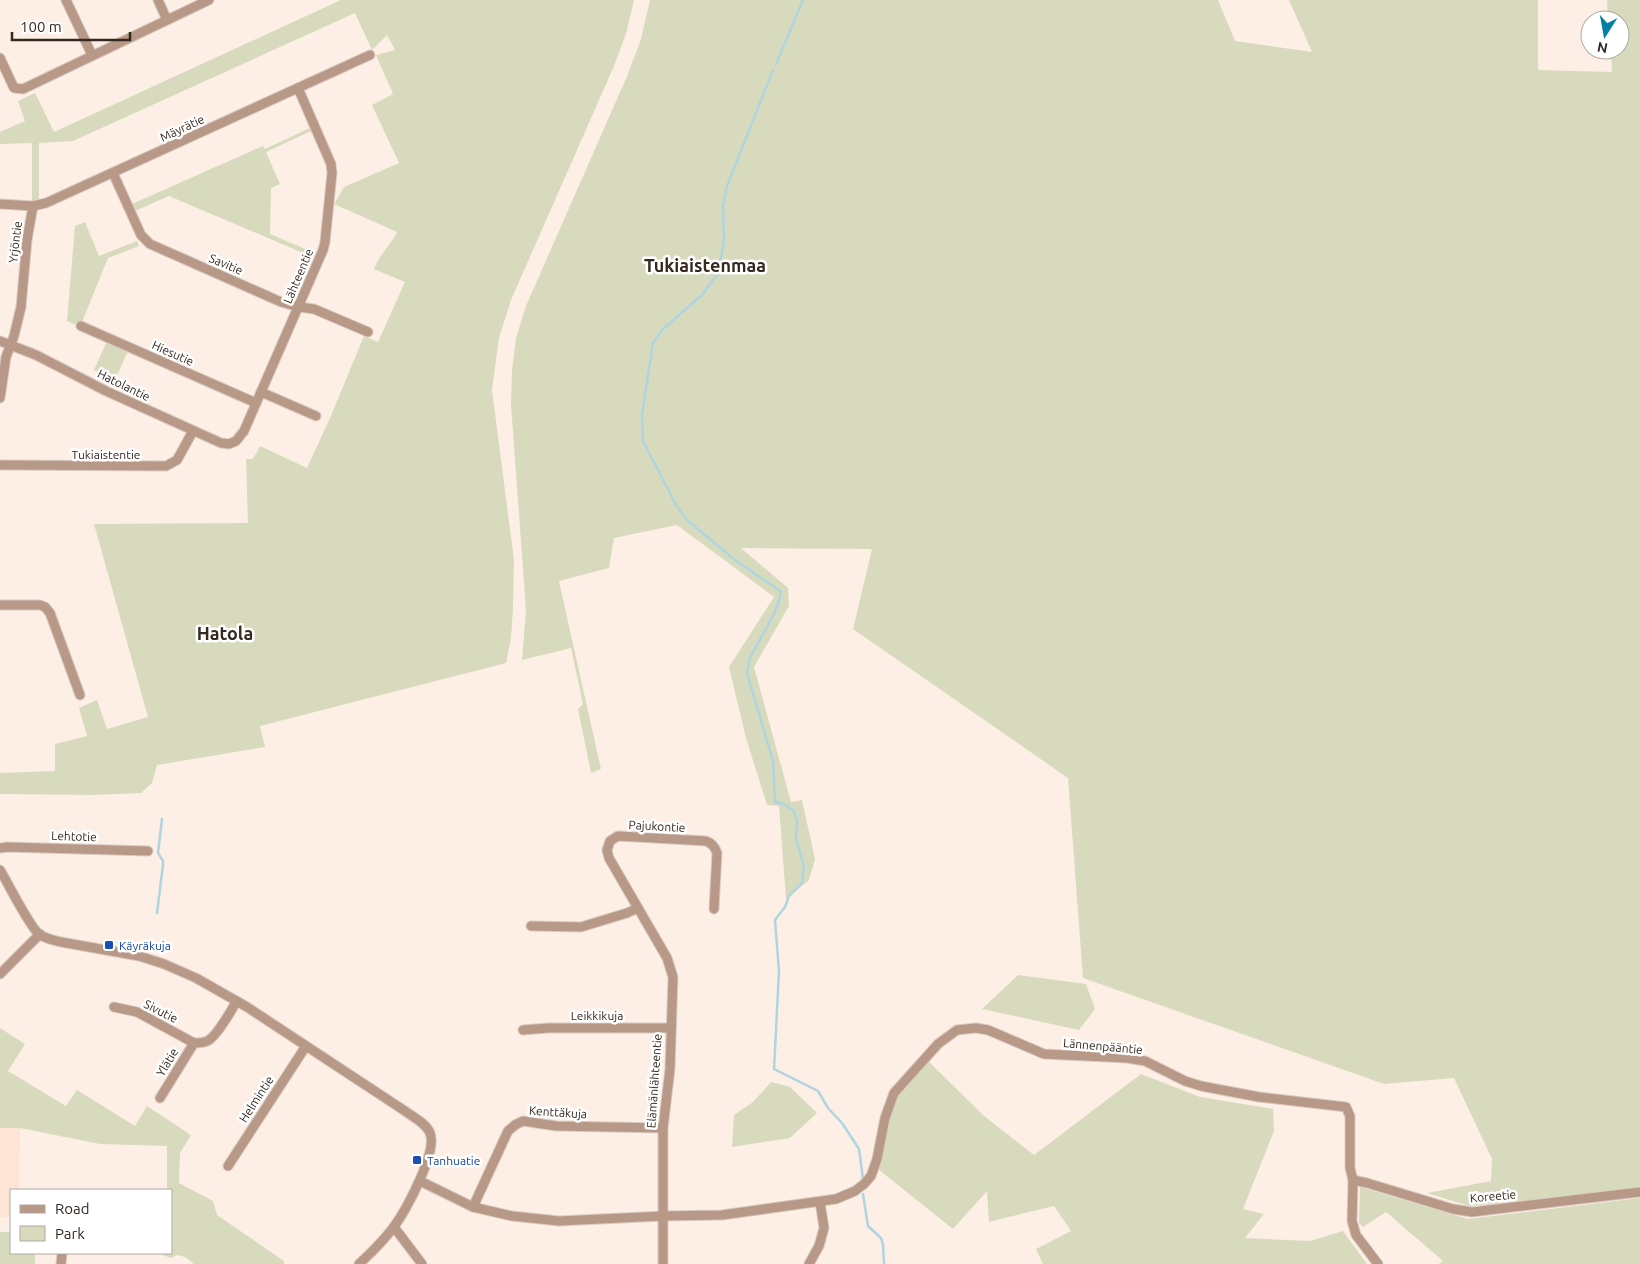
<svg xmlns="http://www.w3.org/2000/svg" width="1640" height="1264" font-family="Ubuntu,sans-serif">
<style>
.built{fill:#fde4d5}
.green{fill:#d8dabd}
.lines{fill:none;stroke-linecap:round;stroke-linejoin:round}
.stream{stroke:#afd5e0;stroke-width:2.5}
.minor-casing{stroke:#d9cbc2;stroke-width:11}
.minor{stroke:#b89886;stroke-width:9}
.transit-dot{fill:#1a4fb4;stroke:#fff;stroke-width:2}
.labels{text-anchor:middle;dominant-baseline:central;stroke-width:5;stroke-linejoin:round;paint-order:stroke}
.street-label{font-size:12px;fill:#34281f;stroke:#fff}
.transit-label{font-size:12px;fill:#164399;stroke:#fff;text-anchor:start}
.district-label{font-size:18px;font-weight:bold;fill:#34281f;stroke:#fff}
</style>
<rect width="100%" height="100%" fill="#fdefe6"/>
<path class="built" d="M0,1128H20L19,1190H11V1217H0Z"/>
<g class="green">
<path d="M341,0H634L626,34L614,66L511,300L499,338L492,390L514,560L513,608L511,638L506,663L260,726L265,747L157,765L152,783L141,793L93,795L0,794V773L55,771V744L87,736L79,708L97,700L107,729L148,717L94,524L248,523L246,459H253L260,446L307,468L330,418L364,336L378,342L405,282L374,269C379,255 391,245 397,232L334,204L344,187L399,163L372,105L393,94L376,55L395,50L387,35L372,50L355,13L73,141L39,143V199L32,201V143L0,144V132L25,121L18,101L35,93L54,132Z"/>
<path d="M650,0H1218L1235,41L1312,52L1289,0H1538V70L1612,72L1611,50H1620V20H1608L1607,0H1640V1186L1631,1190L1469,1206L1427,1193L1491,1181L1492,1159L1454,1078L1384,1084L1083,978L1068,778L853,629L872,549L741,548L788,588L789,606L754,667L791,802L802,800L815,859L809,880L786,899L779,806L767,805L746,738L729,667L774,597L677,525L614,538L609,568L559,581L601,769L591,773L578,709L583,704L571,648L522,660L526,610L511,405L512,371L516,338L526,306L628,74L641,39Z"/>
<path d="M310,128L311,131L266,152L280,184L271,188L270,234L317,254L315,258L169,196L135,211L132,204L263,146L265,149Z"/>
<path d="M85,222L99,256L137,241L139,246L108,258L80,327L67,321L75,226Z"/>
<path d="M107,341L128,351L114,382L94,370Z"/>
<path d="M1018,975L1086,984L1095,1009L1079,1030L982,1009Z"/>
<path d="M0,1028L25,1044L8,1071L66,1106L77,1090L135,1126L147,1106L191,1135L180,1153L179,1183L213,1201L217,1215L284,1261V1264H194L185,1257L177,1255L171,1258L157,1253H171V1190H167V1146L100,1144L20,1128H0Z"/>
<path d="M925,1058L984,1116L1034,1155L1141,1074L1200,1097L1273,1109L1274,1131L1243,1209L1264,1214L1245,1238L1310,1241L1343,1231L1367,1264H1043L1036,1249L1071,1231L1054,1206L989,1222L987,1191L953,1229L874,1166L894,1093Z"/>
<path d="M771,1082L790,1087L817,1113L790,1138L732,1147L734,1115L753,1102Z"/>
<path d="M1360,1187L1468,1219L1640,1198V1264H1439L1443,1261L1386,1212L1363,1227L1359,1223Z"/>
<path d="M0,1232H11V1253H35V1264H0Z"/>
</g>
<g class="lines">
<g class="stream">
<path d="M776,64L803,0"/>
<path d="M773,70L727,186L723,206L724,242L718,273L703,294L663,329L653,343L642,415L643,441L676,505L688,521L735,560L780,591C783,605 756,644 750,658C748,663 748,668 747,673L773,761L775,802L784,804L793,810L797,820L796,838L804,867L802,883L789,896L785,907L775,920L779,971L774,1069L818,1091L828,1108L842,1123L859,1149L863,1179"/>
<path d="M157,913L163,865V861L158,853L162,819"/>
<path d="M863,1194L868,1226L881,1238L883,1244L884,1264"/>
</g>
<g class="minor-casing">
<g id="minor">
<path d="M66,0L92,55"/>
<path d="M158,0L167,20"/>
<path d="M0,58L14,88L23,89L209,0"/>
<path d="M113,173L141,235L150,244L281,302L299,307L314,309L368,332"/>
<path d="M0,204L33,206L46,203L370,55"/>
<path d="M81,326L256,403"/>
<path d="M0,341L36,355L106,391L221,443L229,444L236,441L244,431L323,250L325,242L332,173L331,164L298,88"/>
<path d="M261,392L316,416"/>
<path d="M0,398L6,357L14,336L21,307L27,240L33,206"/>
<path d="M0,465L166,466L177,460L193,431"/>
<path d="M0,605H40L45,607L50,613L80,695"/>
<path d="M0,848L7,847L148,851"/>
<path d="M0,870C8,883 29,926 39,934C46,939 53,940 61,942L139,956L164,964L196,978L247,1007L405,1111C413,1117 426,1123 430,1133C438,1152 405,1212 393,1228C383,1241 371,1253 359,1264"/>
<path d="M531,926L581,927L627,913L638,908"/>
<path d="M0,974L40,934"/>
<path d="M114,1007L137,1012L194,1043"/>
<path d="M523,1030L548,1028H671"/>
<path d="M160,1098L194,1043C199,1043 205,1043 209,1040C216,1036 233,1009 236,1001"/>
<path d="M228,1166L306,1046"/>
<path d="M1353,1180L1367,1183L1453,1209L1472,1212L1640,1192"/>
<path d="M420,1181L473,1207L512,1216L559,1221L663,1216L722,1215L836,1199L855,1191L864,1184L871,1176L877,1159L885,1118L894,1093L938,1044L957,1030L976,1028L988,1030L1044,1054L1127,1058L1145,1061L1185,1081L1201,1086L1259,1097L1346,1107L1350,1116V1168L1353,1180L1352,1221L1356,1235L1378,1264"/>
<path d="M473,1207L508,1131L515,1125L523,1121L556,1126L663,1128"/>
<path d="M394,1227L422,1264"/>
<path d="M61,1264L62,1253"/>
<path d="M663,1264V1128L670,1069L673,977L667,958L609,858L607,850L610,841L618,836L706,841C712,843 715,847 717,853L714,909"/>
<path d="M809,1264L819,1246L824,1228L820,1202"/>
</g>
</g>
<use href="#minor" class="minor"/>
</g>
<g class="transit-dot">
<rect x="104" y="940" width="10" height="10" rx="2.5"/>
<rect x="412" y="1155" width="10" height="10" rx="2.5"/>
</g>
<g class="labels">
<g class="street-label">
<text transform="translate(182 128) rotate(-25)">Mäyrätie</text>
<text transform="translate(15 242) rotate(-83)">Yrjöntie</text>
<text transform="translate(226 264) rotate(23)">Savitie</text>
<text transform="translate(298 276) rotate(-67)">Lähteentie</text>
<text transform="translate(173 353) rotate(24)">Hiesutie</text>
<text transform="translate(124 385) rotate(26)">Hatolantie</text>
<text x="106" y="454">Tukiaistentie</text>
<text transform="translate(657 826) rotate(3)">Pajukontie</text>
<text transform="translate(74 836) rotate(2)">Lehtotie</text>
<text transform="translate(161 1011) rotate(27)">Sivutie</text>
<text x="597" y="1015">Leikkikuja</text>
<text transform="translate(1103 1046) rotate(5)">Lännenpääntie</text>
<text transform="translate(167 1062) rotate(-59)">Ylätie</text>
<text transform="translate(654 1081) rotate(-86)">Elämänlähteentie</text>
<text transform="translate(256 1099) rotate(-57)">Helmintie</text>
<text transform="translate(558 1112) rotate(4)">Kenttäkuja</text>
<text transform="translate(1493 1196) rotate(-5)">Koreetie</text>
</g>
<g class="transit-label">
<text x="119" y="945">Käyräkuja</text>
<text x="427" y="1160">Tanhuatie</text>
</g>
<g class="district-label">
<text x="705" y="265">Tukiaistenmaa</text>
<text x="225" y="633">Hatola</text>
</g>
</g>
<rect x="10" y="1189" width="162" height="65" fill="#ffffff" stroke="#aea9a5"/>
<rect x="20" y="1205" width="25" height="8" fill="#b89886" stroke="#aea9a5"/>
<text x="55" y="1214" font-size="15" fill="#34281f">Road</text>
<rect x="20" y="1226" width="25" height="15" fill="#d8dabd" stroke="#aea9a5"/>
<text x="55" y="1239" font-size="15" fill="#34281f">Park</text>
<g transform="translate(1605 35) rotate(191)"><circle r="24" fill="#ffffff" stroke="#aea9a5"/>
<path d="M0-4L9 19L0 12L-9 19Z" fill="#007fa4"/>
<text y="-8" font-size="14" font-weight="bold" text-anchor="middle" fill="#34281f">N</text>
</g>
<path d="M12 32v8h118v-8" fill="none" stroke="#34281f" stroke-width="2.5"/>
<text x="20" y="32" font-size="15" fill="#34281f" stroke="#ffffff" stroke-width="4" paint-order="stroke">100 m</text>
</svg>
